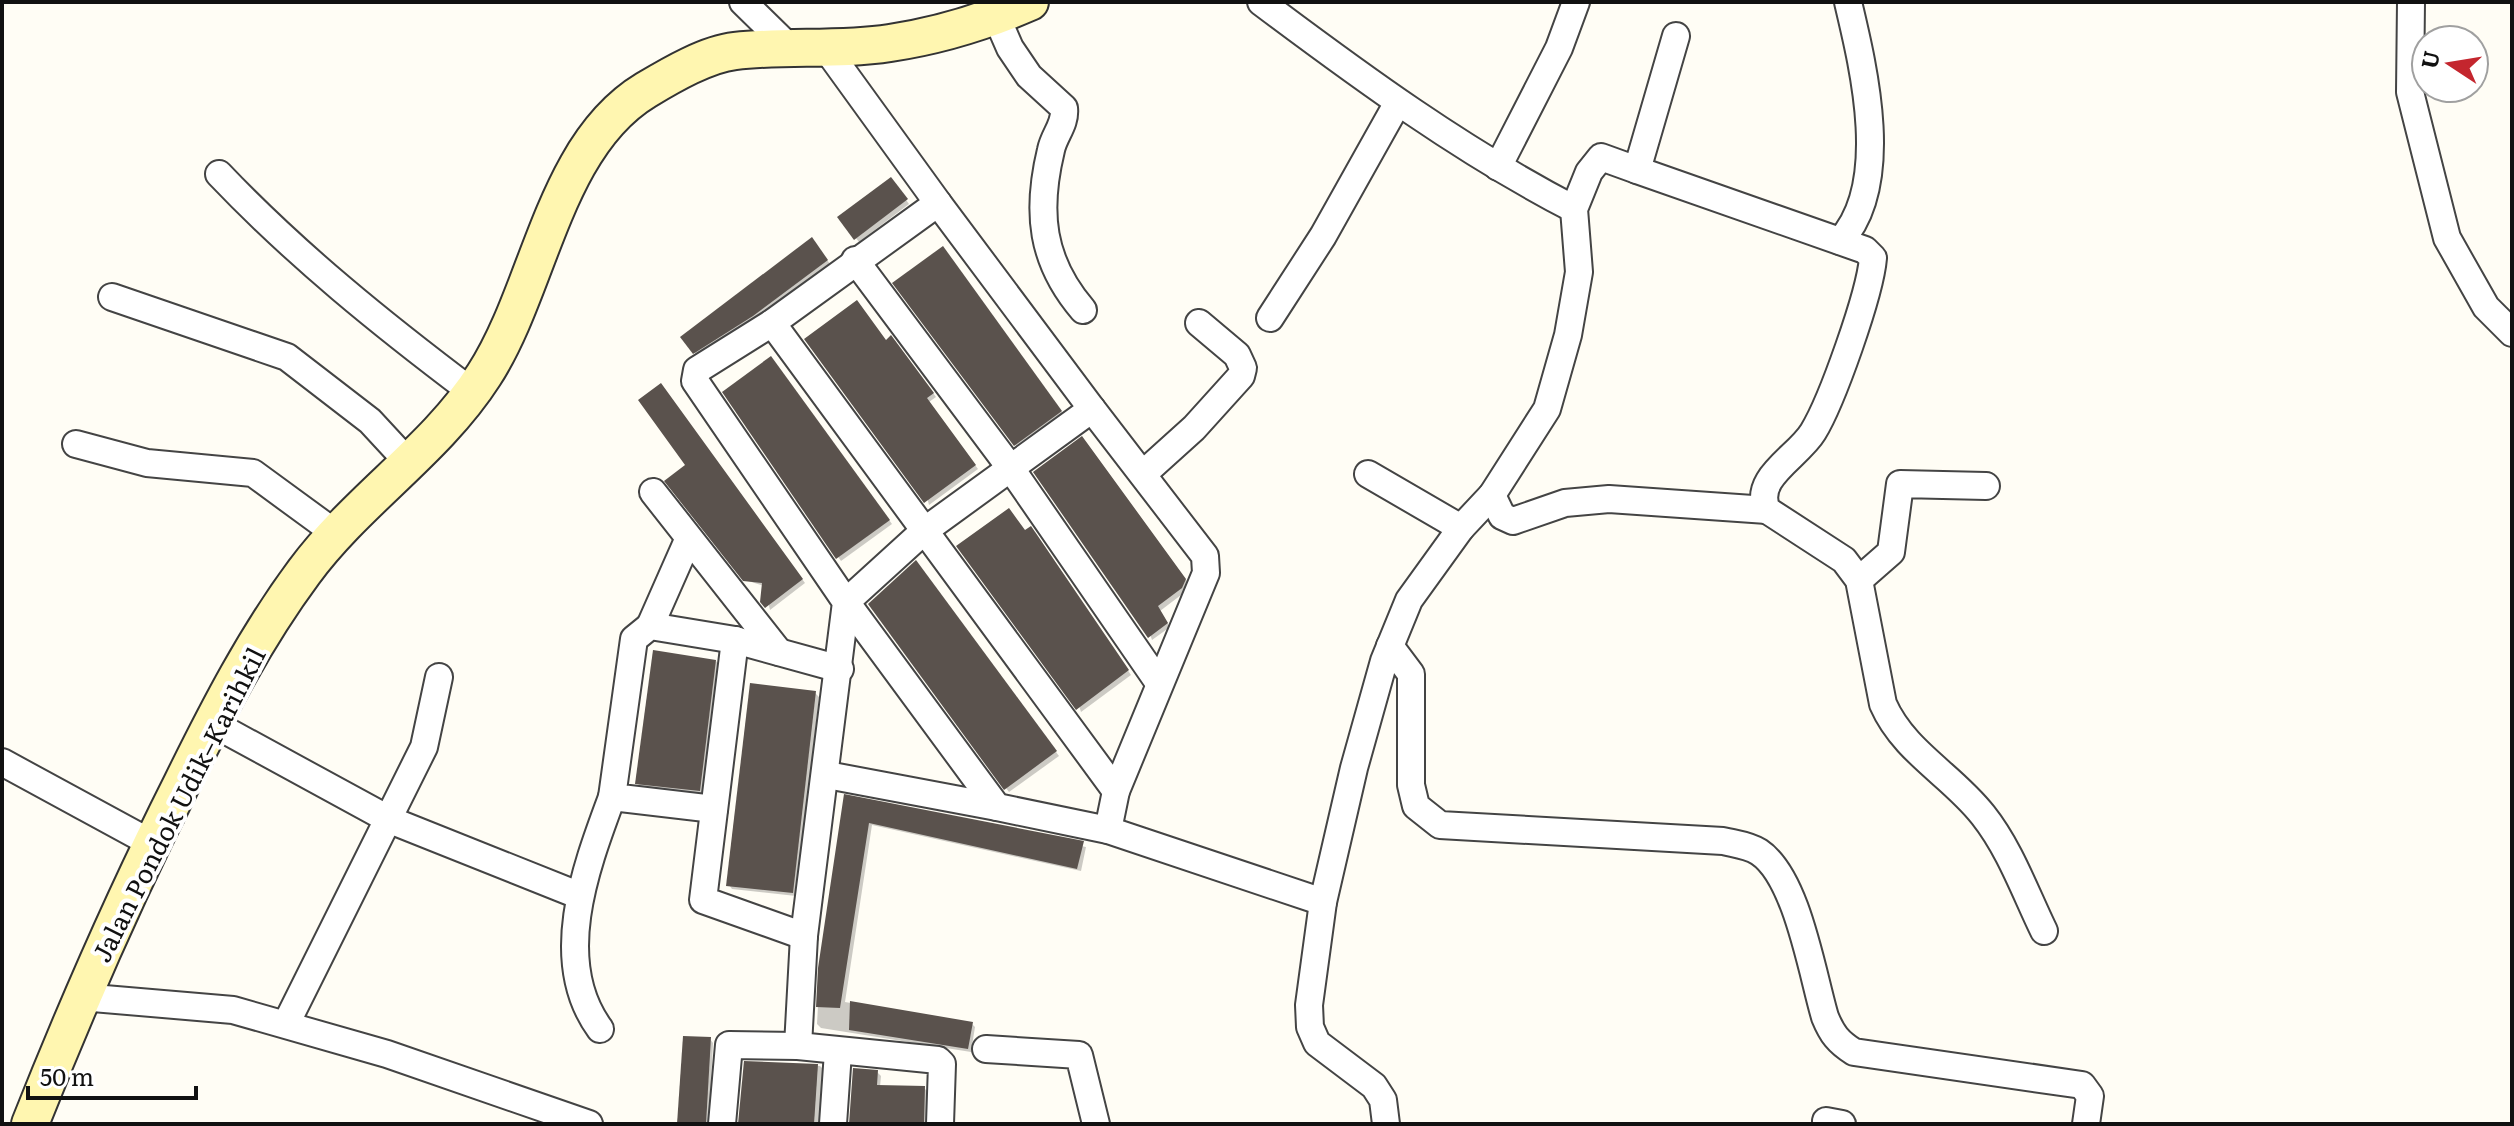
<svg xmlns="http://www.w3.org/2000/svg" width="2514" height="1126" font-family="Literata,serif">
<style>
.shadow{fill:#0003}
.building{fill:#5a524d}
.lines{fill:none;stroke-linecap:round;stroke-linejoin:round}
.street-casing{stroke:#444;stroke-width:30}
.secondary-casing{stroke:#333;stroke-width:40}
.street{stroke:#fff;stroke-width:26}
.secondary{stroke:#fff6b0;stroke-width:36}
.labels{text-anchor:middle;dominant-baseline:central;stroke-width:8;stroke-linejoin:round;paint-order:stroke}
.street-label{font-size:26px;fill:#111;stroke:#fff}
</style>
<rect width="100%" height="100%" fill="#fffdf5"/>
<g class="shadow">
<path d="M894,183L909,204L859,242L840,218Z"/>
<path d="M815,243L830,264L757,319L698,356L694,352Z"/>
<path d="M946,253L1064,415L1019,448L1015,445Z"/>
<path d="M895,341L936,397L929,402L978,469L929,505L886,342Z"/>
<path d="M774,362L892,524L841,561L724,392Z"/>
<path d="M664,389L805,583L770,610L764,586L745,580L688,465Z"/>
<path d="M1086,442L1189,584L1185,592L1160,611L1170,627L1152,640Z"/>
<path d="M1035,532L1131,675L1081,712L1026,533Z"/>
<path d="M919,566L1059,756L1009,792L1006,788Z"/>
<path d="M716,661L719,665L703,794L640,786L637,783Z"/>
<path d="M815,693L819,697L796,896L732,889L729,885Z"/>
<path d="M845,797L1086,847L1081,871L872,825L845,1002L972,1024L975,1027L971,1052L821,1028L817,1024L820,968Z"/>
<path d="M710,1039L713,1043L709,1124H679Z"/>
<path d="M745,1063L820,1066L824,1070L820,1124H740Z"/>
<path d="M877,1072L881,1076L880,1087L924,1088L928,1092L927,1124H851Z"/>
</g>
<g class="building">
<path d="M891,177L908,199L854,240L837,217Z"/>
<path d="M812,237L828,260L753,316L693,354L680,337Z"/>
<path d="M943,246L1062,411L1014,446L892,283Z"/>
<path d="M857,300L886,340L891,335L934,393L927,398L976,465L924,503L804,339Z"/>
<path d="M771,356L890,520L836,559L722,392Z"/>
<path d="M661,383L803,579L765,608L760,602L762,583L743,581L664,481L685,465L638,400Z"/>
<path d="M1082,436L1186,579L1182,588L1158,606L1168,623L1148,638L1033,472Z"/>
<path d="M1009,508L1025,530L1031,526L1129,670L1076,710L956,546Z"/>
<path d="M916,560L1057,751L1004,790L868,604Z"/>
<path d="M653,650L716,660L700,791L635,784Z"/>
<path d="M750,683L816,691L793,893L726,886Z"/>
<path d="M844,794L1084,841L1077,869L869,823L840,1008L816,1007L818,968Z"/>
<path d="M850,1001L973,1022L968,1049L849,1030Z"/>
<path d="M683,1036L711,1037L706,1124H677Z"/>
<path d="M744,1061L818,1064L814,1124H738Z"/>
<path d="M853,1068L878,1070L877,1085L925,1086L924,1124H849Z"/>
</g>
<g class="lines">
<g class="street-casing">
<g id="street">
<path d="M743,2L791,49"/>
<path d="M1261,2C1361,77 1462,151 1574,209"/>
<path d="M2411,2L2410,92L2447,238L2486,307L2512,333"/>
<path d="M996,16L1010,48L1029,76L1064,108C1066,124 1054,135 1051,150C1036,212 1041,261 1083,310"/>
<path d="M825,47L938,203L772,323L697,370L695,381L846,602L804,936L798,1046L938,1060L942,1064L940,1124"/>
<path d="M1498,167L1559,48L1576,2"/>
<path d="M1637,170L1865,250L1873,258C1870,294 1832,401 1813,432C1798,457 1752,478 1767,510L1844,560L1859,580L1883,704C1904,752 1952,775 1983,815C2010,849 2025,892 2044,931"/>
<path d="M219,174C296,255 383,325 472,392"/>
<path d="M938,203L1092,409L924,531L846,602L997,807L1108,830L1323,902"/>
<path d="M1840,241C1892,185 1864,69 1848,2"/>
<path d="M855,260L1012,470L1159,683"/>
<path d="M112,297L287,357L370,421L407,461"/>
<path d="M1270,318L1323,236L1397,104"/>
<path d="M772,323L1116,791"/>
<path d="M1092,409L1205,556L1206,573L1116,791L1108,830"/>
<path d="M76,444L147,463L253,473L335,533"/>
<path d="M1143,474L1194,428L1241,376L1243,368L1237,355L1199,323"/>
<path d="M1368,474L1461,528"/>
<path d="M653,492L779,652"/>
<path d="M1492,495L1502,516L1513,521L1565,503L1609,499L1767,510"/>
<path d="M1859,580L1891,552L1900,484L1986,486"/>
<path d="M650,626L688,540"/>
<path d="M735,640L703,900L804,936"/>
<path d="M1390,646L1411,674V785L1416,806L1440,825L1723,841C1735,844 1748,845 1759,852C1797,877 1812,973 1825,1017C1832,1034 1838,1042 1854,1052L2082,1085L2090,1096L2086,1124"/>
<path d="M212,723L390,820L578,895"/>
<path d="M2,762L151,843"/>
<path d="M827,775L997,807"/>
<path d="M714,809L612,797L634,639L650,626L735,640L840,669"/>
<path d="M81,997L233,1010L387,1054L589,1124"/>
<path d="M286,1024L424,747L439,677"/>
<path d="M600,1029C550,961 586,867 612,797"/>
<path d="M986,1049L1079,1055L1096,1124"/>
<path d="M1826,1121L1842,1124"/>
<path d="M722,1124L729,1045L798,1046"/>
<path d="M833,1124L838,1052"/>
<path d="M1386,1124L1383,1100L1374,1086L1317,1043L1310,1027L1309,1005L1323,902L1354,768L1384,661L1409,600L1461,528L1492,495L1547,409L1568,335L1579,272L1574,209L1589,172L1601,157L1637,170L1676,36"/>
</g>
</g>
<g class="secondary-casing">
<path id="secondary" d="M30,1124C76,1008 126,894 182,783C218,710 255,638 304,572C357,500 436,450 484,375C540,289 553,146 646,90C671,75 707,54 735,51C786,45 839,51 890,43C937,36 986,21 1030,2"/>
</g>
<use href="#street" class="street"/>
<use href="#secondary" class="secondary"/>
</g>
<g class="labels">
<g class="street-label">
<text transform="translate(177 804) rotate(-63)">Jalan Pondok Udik–Karihkil</text>
</g>
</g>
<rect width="2514" height="1126" fill="none" stroke="#111111" stroke-width="8"/>
<g transform="translate(2450 64) rotate(282)"><circle r="38" fill="#ffffff" stroke="#a0a0a0" stroke-width="2"/>
<path d="M0-6L14 30L0 20L-14 30Z" fill="#c4262e"/>
<text y="-12" font-size="22" font-weight="bold" text-anchor="middle" fill="#111111">U</text>
</g>
<path d="M28 1086v12h168v-12" fill="none" stroke="#111111" stroke-width="4"/>
<text x="40" y="1086" font-size="24" fill="#111111" stroke="#ffffff" stroke-width="6" paint-order="stroke">50 m</text>
</svg>
